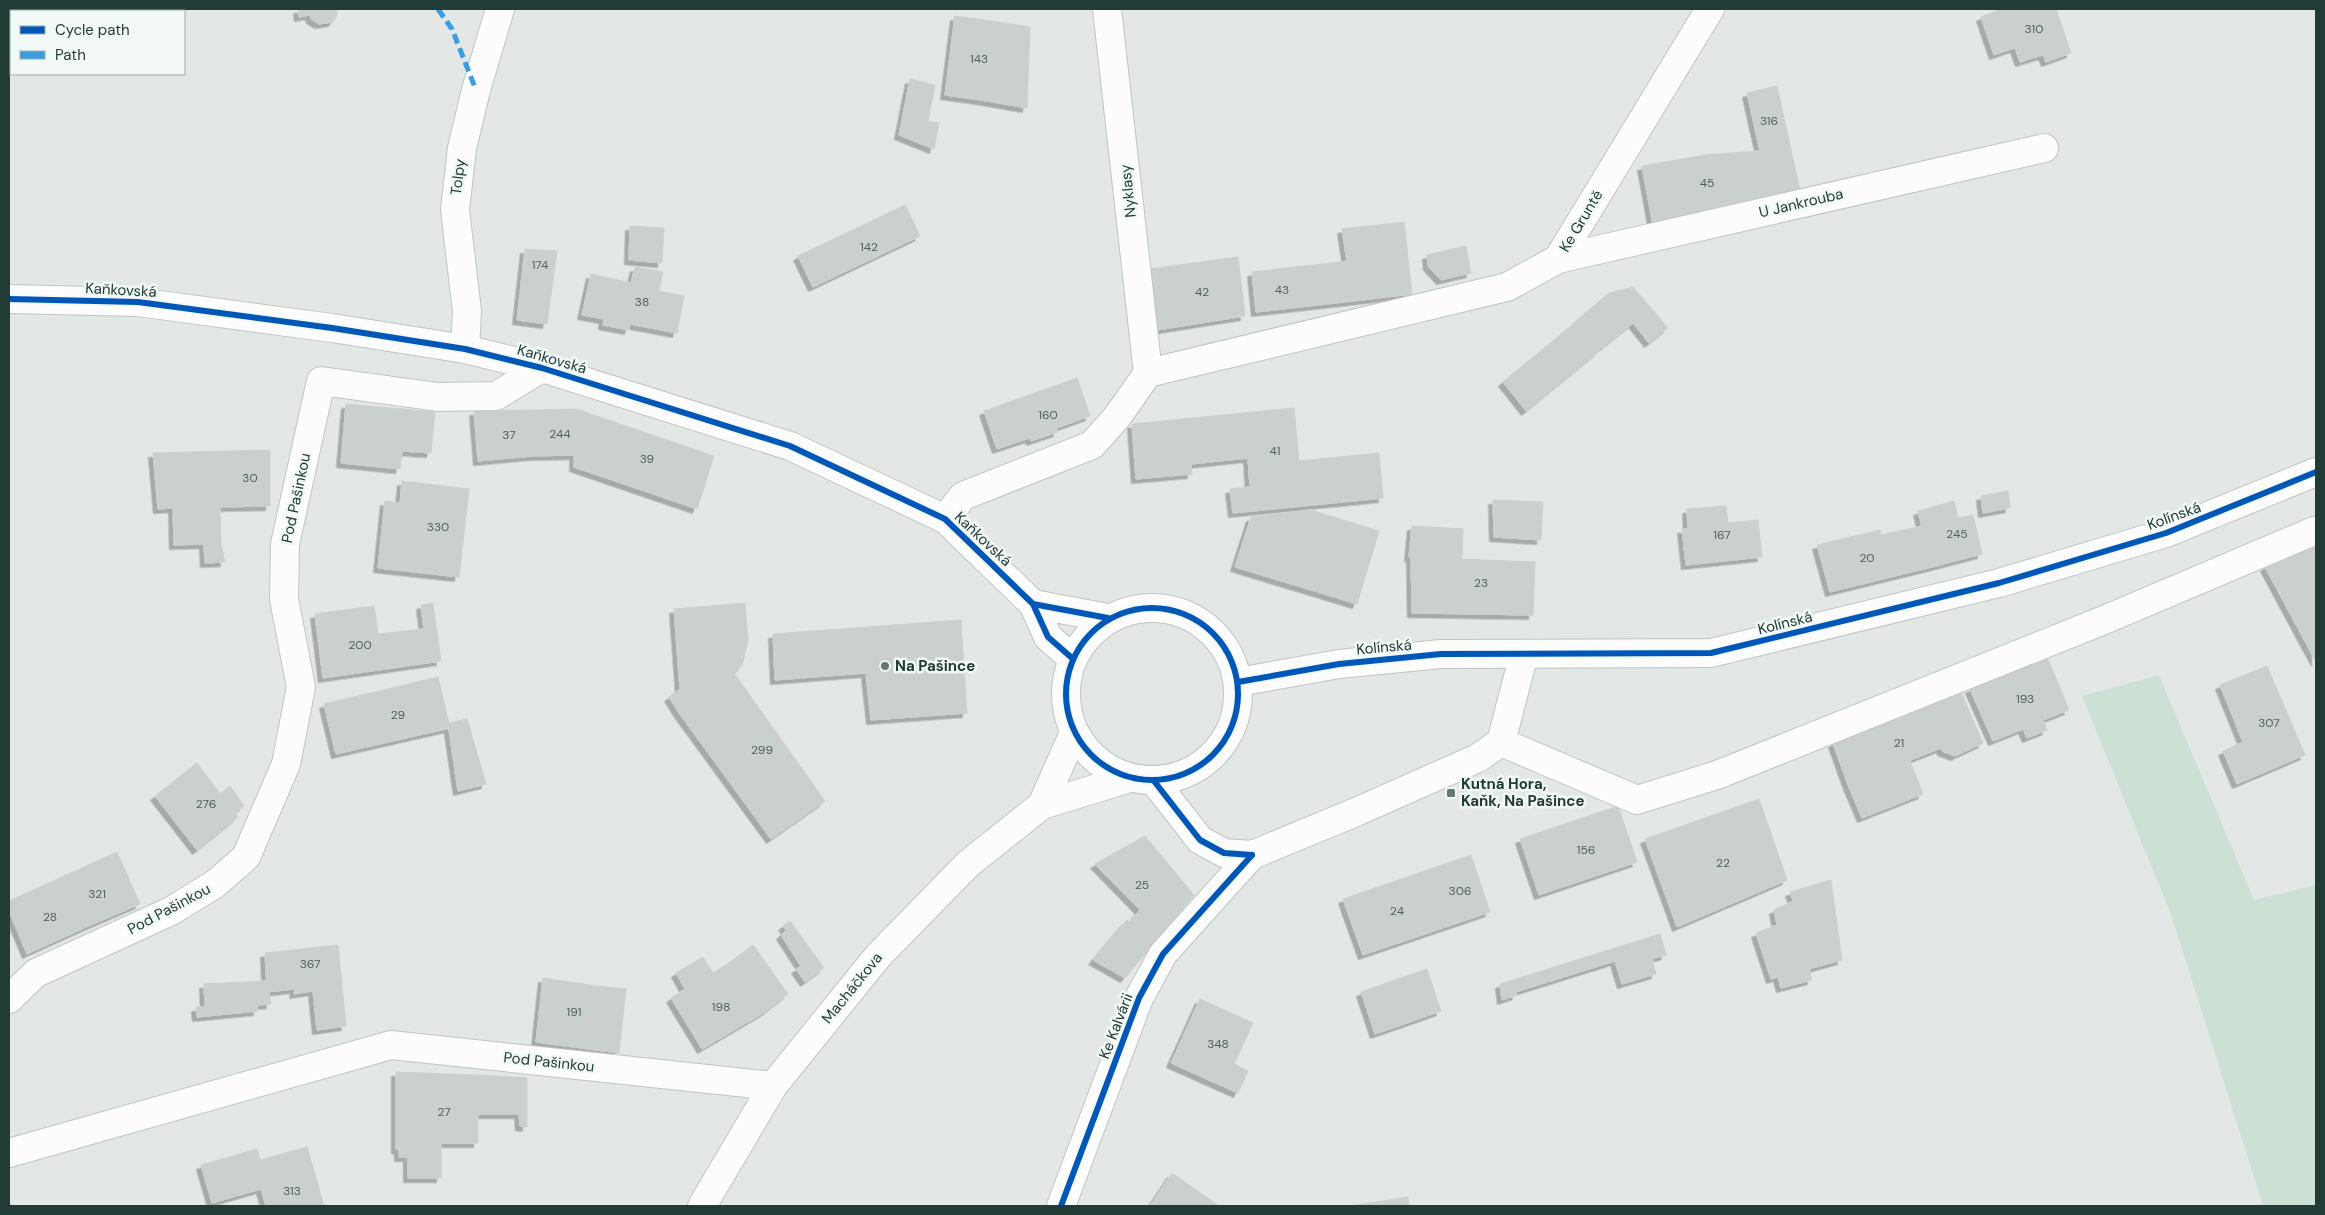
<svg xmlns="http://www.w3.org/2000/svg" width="2325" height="1215" font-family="'DM Sans',sans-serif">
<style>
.green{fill:#cce1d4}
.building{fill:#cad0ce;stroke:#ccd1cf;filter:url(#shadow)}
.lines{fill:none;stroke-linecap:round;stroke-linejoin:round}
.minor-casing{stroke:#c0c5c3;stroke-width:30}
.tertiary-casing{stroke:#c0c5c3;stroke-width:30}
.minor{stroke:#fbfcfb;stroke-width:28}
.tertiary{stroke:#fbfcfb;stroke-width:28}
.quiet{stroke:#3c9ee2;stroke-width:5;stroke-dasharray:10 5;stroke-linecap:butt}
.cycleway-casing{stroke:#f1f8f5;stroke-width:9}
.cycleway{stroke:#0057b8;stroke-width:6}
.poi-dot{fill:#657874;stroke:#f1f8f5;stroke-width:2}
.labels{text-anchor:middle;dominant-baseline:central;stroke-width:5;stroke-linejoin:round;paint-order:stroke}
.number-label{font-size:12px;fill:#4c625d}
.street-label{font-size:15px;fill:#213c36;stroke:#f1f8f5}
.poi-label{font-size:15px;font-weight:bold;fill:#213c36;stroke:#f1f8f5;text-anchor:start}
</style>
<defs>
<filter id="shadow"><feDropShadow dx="-4.5" dy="4.5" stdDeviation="0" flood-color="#0004"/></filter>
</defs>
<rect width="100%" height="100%" fill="#e3e8e6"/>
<path class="green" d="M2159,675L2254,900L2316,885V1206H2263L2172,917L2082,696Z"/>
<g class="building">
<path d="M298,9H342L337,10V15L333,22L319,24L311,19L310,15L299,17Z"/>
<path d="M2001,9H2056L2071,53L2046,62L2043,55L2020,62L2015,48L1994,55L1981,17Z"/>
<path d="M955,16L991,21L981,100L945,95Z"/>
<path d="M991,21L1030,27L1027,108L981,100Z"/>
<path d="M910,79L935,85L928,121L939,123L934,149L899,135Z"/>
<path d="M1777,86L1800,191L1761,200L1758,151H1760L1747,93Z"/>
<path d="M1758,151L1761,200L1653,225L1642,166L1705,155Z"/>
<path d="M905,205L920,236L813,287L798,256Z"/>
<path d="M1404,222L1412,294L1353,301L1342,229Z"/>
<path d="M630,226L664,228L662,263L629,260Z"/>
<path d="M1466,246L1471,273L1441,280L1428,266L1427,255Z"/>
<path d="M525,249L557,251L547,324L517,320Z"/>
<path d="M1238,257L1245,316L1157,330L1149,269Z"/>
<path d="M1348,261L1353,301L1256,312L1252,272Z"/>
<path d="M635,267L663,272L659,291L684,296L677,333L630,324L629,330L603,325L604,319L582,315L591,274L631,283Z"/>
<path d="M1633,287L1668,328L1649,343L1633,323L1598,351L1576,321L1609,293Z"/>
<path d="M1577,321L1599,351L1526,411L1503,382Z"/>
<path d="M1077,378L1090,416L1057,428L1058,432L1031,441L1030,438L997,449L984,411Z"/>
<path d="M346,404L435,412L431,453L402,451L400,469L341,463Z"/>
<path d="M1294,408L1299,461L1379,453L1383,498L1233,513L1230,489L1250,487L1248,458L1191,464L1192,474L1136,479L1132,424Z"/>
<path d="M576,409L714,456L697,509L574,467Z"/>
<path d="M576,409L575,455L532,456L530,410Z"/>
<path d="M530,410L532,456L478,461L474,411Z"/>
<path d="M270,450V506L220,507L221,544L225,562L205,563L204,544L174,545L173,508L158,509L153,453Z"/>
<path d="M402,481L469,489L459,577L378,568L385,501L400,503Z"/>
<path d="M2008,491L2010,508L1983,513L1981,496Z"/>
<path d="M1493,500L1543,502L1541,540L1494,537Z"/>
<path d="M1954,501L1958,518L1973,515L1982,554L1932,567L1918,511Z"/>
<path d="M1726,506L1728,523L1758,520L1762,557L1686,565L1682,529H1688L1687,509Z"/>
<path d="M1311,510L1379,531L1357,604L1235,567L1251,517Z"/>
<path d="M1412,526L1463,529L1462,559L1409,557Z"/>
<path d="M1922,526L1932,567L1830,592L1817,545L1880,530L1881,535Z"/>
<path d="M2316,536V662L2265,567Z"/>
<path d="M1411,557L1535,562L1533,615L1412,613Z"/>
<path d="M433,603L441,661L323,678L315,614L374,606L378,634L424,629L421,605Z"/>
<path d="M745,603L748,640L742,666L679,713L669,697L680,689L674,609Z"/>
<path d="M961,620L967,713L871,720L866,673L775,680L773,634Z"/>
<path d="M2047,657L2069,710L2043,720L2047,730L2027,738L2023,729L1993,741L1970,689Z"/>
<path d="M2267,666L2305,755L2237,784L2223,751L2243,742L2220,685Z"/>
<path d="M734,673L825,801L771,839L679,713Z"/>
<path d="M438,677L450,728L336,754L324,704Z"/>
<path d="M1961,692L1983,743L1955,756L1942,751L1941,748L1848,785L1833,743Z"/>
<path d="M467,719L486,784L458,791L448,723Z"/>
<path d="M1910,761L1923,794L1862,818L1848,785Z"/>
<path d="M197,763L220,794L230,786L244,806L235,813L238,817L197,850L155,796Z"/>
<path d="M1759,799L1787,880L1677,927L1645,839Z"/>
<path d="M1618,806L1637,862L1539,895L1520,839Z"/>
<path d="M1145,836L1194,895L1125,978L1093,960L1127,920L1129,922L1140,910L1095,864Z"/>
<path d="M117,852L140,904L84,928L62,877Z"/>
<path d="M1471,855L1490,912L1431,932L1410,876Z"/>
<path d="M1410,876L1431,932L1363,955L1343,899Z"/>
<path d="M62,877L84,928L27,954L9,911V901Z"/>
<path d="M1831,880L1842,960L1809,969L1812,980L1781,988L1778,977L1771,979L1756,933L1777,925L1774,910L1793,901L1790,892Z"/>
<path d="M790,921L824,968L805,982L796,969L801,966L781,935L786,930L783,926Z"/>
<path d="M1660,934L1666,955L1652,959L1656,974L1622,984L1615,961L1516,992L1517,995L1502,1000L1500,984Z"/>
<path d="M338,945L346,1026L317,1030L313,991L294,994L295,989L267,992L265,953Z"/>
<path d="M753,945L788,994L765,1012L729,963Z"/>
<path d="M703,957L713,973L729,963L765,1012L702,1049L671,998L685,989L676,973Z"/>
<path d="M1427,969L1441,1011L1410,1022L1395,980Z"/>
<path d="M543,978L596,986L589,1049L536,1042Z"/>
<path d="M1395,980L1410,1022L1375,1034L1361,992Z"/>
<path d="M267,981L271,1004L257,1005L258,1011L197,1017L196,1007H205L204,984Z"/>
<path d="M596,986L626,989L619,1053L589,1049Z"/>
<path d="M1200,999L1253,1023L1234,1064L1248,1071L1238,1093L1171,1063Z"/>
<path d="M396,1072L477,1075L478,1143H441V1178H408V1157H399V1150L396,1149Z"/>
<path d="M477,1075L527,1078V1127L520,1126L519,1114H477Z"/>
<path d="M307,1147L324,1206H266L261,1189L212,1203L201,1165L257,1149L260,1160Z"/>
<path d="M1172,1173L1219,1206H1150Z"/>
<path d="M1408,1197L1409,1206H1350Z"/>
</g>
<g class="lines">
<g class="minor-casing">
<g id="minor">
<path d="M1107,9L1148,373"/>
<path d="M1558,259L2044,148"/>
<path d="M465,349L467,311L455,210L462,148L476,90L500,9"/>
<path d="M945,519L963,496L1092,445L1117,417L1148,373L1507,287L1558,259L1710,9"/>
<path d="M1501,742L1637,800L1717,775L2104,620L2314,531"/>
<path d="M1154,781L1200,840L1224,853L1252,855L1356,812L1478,758L1501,742L1524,654"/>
<path d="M9,999L36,973L171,911L215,884L246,857L286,764L301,687L284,599L285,544L321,381L438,397L496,396L542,368"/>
<path d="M9,1153L391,1045L773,1086"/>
<path d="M1061,1206L1139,998L1163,954L1252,855"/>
</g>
</g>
<g class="tertiary-casing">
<g id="tertiary">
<path d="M9,299L138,302L332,328L465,349L542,368L790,446L945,519L1033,604L1048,637L1072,658"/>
<path d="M1033,604L1108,618"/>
<circle cx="1152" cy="694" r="86"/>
<path d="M1238,682L1339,664L1441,654L1711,653L1999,583L2166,533L2316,472"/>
<path d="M1042,805L1074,733"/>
<path d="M702,1206L773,1086L878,956L968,864L1042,805L1130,778"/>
</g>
</g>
<use href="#minor" class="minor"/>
<use href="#tertiary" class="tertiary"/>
<path class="quiet" d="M438,9L452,29L476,90"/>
<g class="cycleway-casing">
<g id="cycleway">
<path d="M9,299L138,302L332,328L465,349L542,368L790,446L945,519L1033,604L1048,637L1072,658"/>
<path d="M1033,604L1108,618"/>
<circle cx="1152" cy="694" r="86"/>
<path d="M1238,682L1339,664L1441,654L1711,653L1999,583L2166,533L2316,472"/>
<path d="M1154,781L1200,840L1224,853L1252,855"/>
<path d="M1061,1206L1139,998L1163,954L1252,855"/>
</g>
</g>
<use href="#cycleway" class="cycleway"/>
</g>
<g class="poi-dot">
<circle cx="885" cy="666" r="5"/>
<rect x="1446" y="788" width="10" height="10" rx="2.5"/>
</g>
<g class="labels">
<g class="number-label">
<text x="2034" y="29">310</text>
<text x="979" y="59">143</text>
<text x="1769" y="121">316</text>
<text x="1707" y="183">45</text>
<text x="869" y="247">142</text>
<text x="540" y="265">174</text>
<text x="1282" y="290">43</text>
<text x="1202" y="292">42</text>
<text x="642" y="302">38</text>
<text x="1048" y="415">160</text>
<text x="560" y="434">244</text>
<text x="509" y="435">37</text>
<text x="1275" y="451">41</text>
<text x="647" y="459">39</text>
<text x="250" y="478">30</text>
<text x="438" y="527">330</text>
<text x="1957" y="534">245</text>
<text x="1722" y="535">167</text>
<text x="1867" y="558">20</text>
<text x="1481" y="583">23</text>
<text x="360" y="645">200</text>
<text x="2025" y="699">193</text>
<text x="398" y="715">29</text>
<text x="2269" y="723">307</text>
<text x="1899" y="743">21</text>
<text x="762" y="750">299</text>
<text x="206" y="804">276</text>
<text x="1586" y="850">156</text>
<text x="1723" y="863">22</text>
<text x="1142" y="885">25</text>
<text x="1460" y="891">306</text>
<text x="97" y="894">321</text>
<text x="1397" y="911">24</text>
<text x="50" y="917">28</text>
<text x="310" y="964">367</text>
<text x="721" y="1007">198</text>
<text x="574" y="1012">191</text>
<text x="1218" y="1044">348</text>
<text x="444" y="1112">27</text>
<text x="292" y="1191">313</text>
</g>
<g class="street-label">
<text transform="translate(458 177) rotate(-83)">Tolpy</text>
<text transform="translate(1128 191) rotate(-96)">Nyklasy</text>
<text transform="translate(1801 203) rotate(-13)">U Jankrouba</text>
<text transform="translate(1581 221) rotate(-59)">Ke Gruntě</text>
<text transform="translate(121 290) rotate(3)">Kaňkovská</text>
<text transform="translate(552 359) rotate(16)">Kaňkovská</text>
<text transform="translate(296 498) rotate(-78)">Pod Pašinkou</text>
<text transform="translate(2174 516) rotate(-20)">Kolínská</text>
<text transform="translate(983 539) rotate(43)">Kaňkovská</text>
<text transform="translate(1785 623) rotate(-14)">Kolínská</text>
<text transform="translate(1384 647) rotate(-5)">Kolínská</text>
<text transform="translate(169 909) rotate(-28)">Pod Pašinkou</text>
<text transform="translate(852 988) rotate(-51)">Macháčkova</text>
<text transform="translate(1116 1026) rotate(-69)">Ke Kalvárii</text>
<text transform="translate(549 1062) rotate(6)">Pod Pašinkou</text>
</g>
<g class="poi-label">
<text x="895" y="666">Na Pašince</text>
<text x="1461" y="784">Kutná Hora,<tspan x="1461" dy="17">Kaňk, Na Pašince</tspan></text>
</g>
</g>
<rect width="2325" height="1215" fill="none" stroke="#213c36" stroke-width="20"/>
<rect x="10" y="10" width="175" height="65" fill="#f1f8f5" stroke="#9eada9"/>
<rect x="20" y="26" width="25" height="8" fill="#0057b8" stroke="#9eada9"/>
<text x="55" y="35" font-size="15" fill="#213c36">Cycle path</text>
<rect x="20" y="51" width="25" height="8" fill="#3c9ee2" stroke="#9eada9"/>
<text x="55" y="60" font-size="15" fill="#213c36">Path</text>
</svg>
